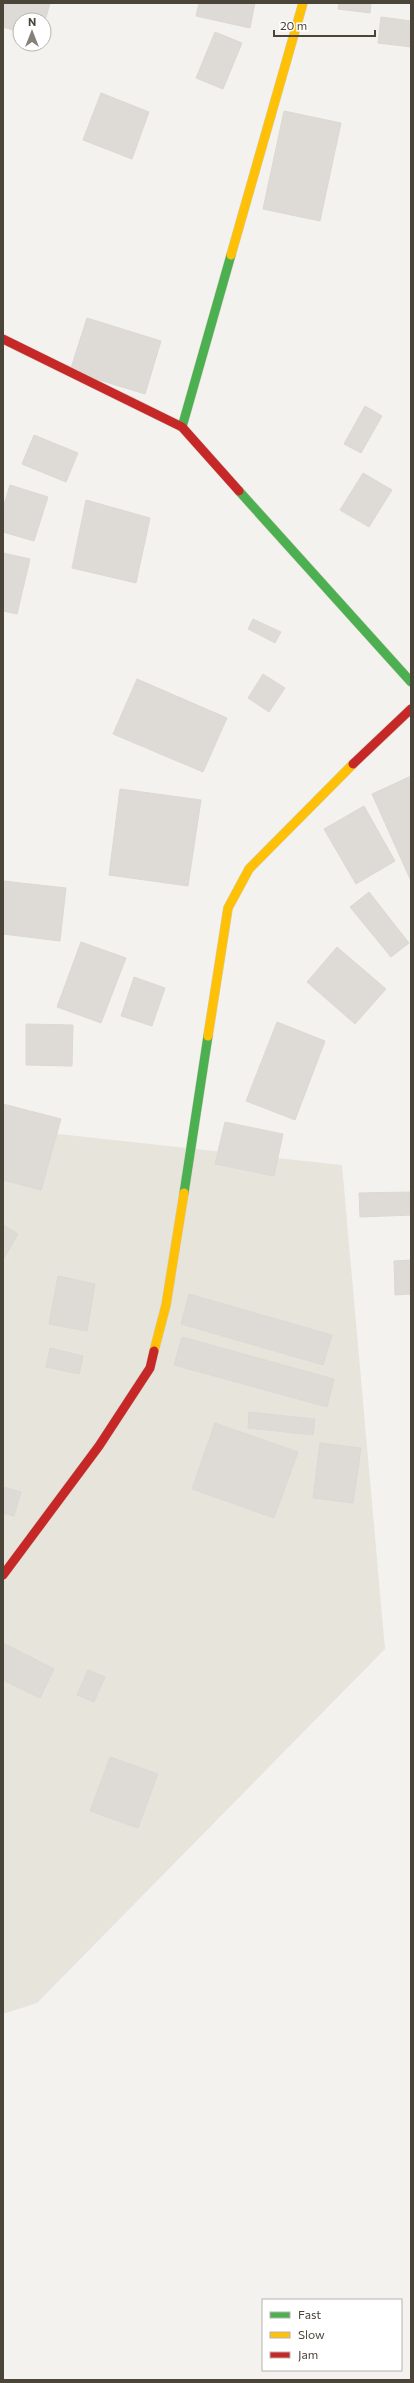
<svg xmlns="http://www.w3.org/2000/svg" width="414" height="2383" font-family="Commissioner,sans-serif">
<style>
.residential{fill:#e7e4dc}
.building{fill:#dedbd6;stroke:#dcd9d4}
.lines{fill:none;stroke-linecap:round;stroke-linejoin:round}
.fast-casing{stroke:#d3cfc5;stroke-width:10}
.slow-casing{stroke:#d3cfc5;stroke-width:10}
.jam-casing{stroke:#d3cfc5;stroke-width:10}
.fast{stroke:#4caf50;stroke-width:9}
.slow{stroke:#ffc107;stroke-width:9}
.jam{stroke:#c62828;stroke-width:9}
</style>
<rect width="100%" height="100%" fill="#f4f2ee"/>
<path class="residential" d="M3,1128L342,1165L385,1649L37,2003L3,2014Z"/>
<g class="building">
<path d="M3,3H50L44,25V20H20V32L3,27Z"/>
<path d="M199,3H255L250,28L196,16Z"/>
<path d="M339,3H371L370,13L338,9Z"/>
<path d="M381,17L411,21V47L378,43Z"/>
<path d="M215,32L242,43L223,89L196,78Z"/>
<path d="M101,93L149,112L132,159L83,140Z"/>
<path d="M284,111L341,123L320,221L263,209Z"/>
<path d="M87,318L161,341L145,394L70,371Z"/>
<path d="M365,406L382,416L361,453L344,444Z"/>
<path d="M34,435L78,453L66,482L22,464Z"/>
<path d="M363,473L392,490L369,527L340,510Z"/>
<path d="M10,485L48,497L34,541L3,532V508Z"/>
<path d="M86,500L150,518L136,583L72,568Z"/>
<path d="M3,553L30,559L17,614L3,611Z"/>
<path d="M253,619L281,632L275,643L248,629Z"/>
<path d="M263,674L285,688L269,712L248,698Z"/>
<path d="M137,679L227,718L203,772L113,734Z"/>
<path d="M411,776V881L372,794Z"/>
<path d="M120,789L201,800L188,886L109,875Z"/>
<path d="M364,806L395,861L356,884L324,829Z"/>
<path d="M3,881L66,888L60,941L3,934Z"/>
<path d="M369,892L409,943L391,957L350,907Z"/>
<path d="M81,942L126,958L101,1023L57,1007Z"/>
<path d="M337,947L386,989L355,1024L307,982Z"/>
<path d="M134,977L165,988L152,1026L121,1016Z"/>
<path d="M277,1022L325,1041L295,1120L246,1101Z"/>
<path d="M26,1024L73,1025L72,1066L26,1065Z"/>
<path d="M3,1104L61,1119L41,1190L3,1180Z"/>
<path d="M225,1122L283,1134L274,1176L215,1164Z"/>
<path d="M411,1192V1215L360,1217L359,1193Z"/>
<path d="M3,1225L18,1234L3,1260Z"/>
<path d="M411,1260V1294L395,1295L394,1261Z"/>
<path d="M58,1276L95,1284L87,1331L49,1324Z"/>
<path d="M189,1294L332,1335L323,1365L181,1324Z"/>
<path d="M182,1337L334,1379L327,1407L174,1365Z"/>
<path d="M50,1348L83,1356L79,1374L46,1367Z"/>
<path d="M249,1412L315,1419L313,1435L248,1428Z"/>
<path d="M215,1423L298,1452L274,1518L192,1489Z"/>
<path d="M320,1443L361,1448L353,1503L313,1498Z"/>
<path d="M3,1487L21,1492L14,1516L3,1513Z"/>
<path d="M3,1643L54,1669L40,1698L3,1680Z"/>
<path d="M88,1670L105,1677L94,1702L77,1695Z"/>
<path d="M110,1757L158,1774L138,1828L90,1811Z"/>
</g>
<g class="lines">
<g class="fast-casing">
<g id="fast">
<path d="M182,427L231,255"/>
<path d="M239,491L411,682"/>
<path d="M184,1193L208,1036"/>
</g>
</g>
<g class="slow-casing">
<g id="slow">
<path d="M231,255L303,3"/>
<path d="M208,1036L228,908L249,869L353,764"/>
<path d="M154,1351L166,1305L184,1193"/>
</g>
</g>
<g class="jam-casing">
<g id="jam">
<path d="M3,339L182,427L239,491"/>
<path d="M353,764L411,709"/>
<path d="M3,1575L99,1446L150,1368L154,1351"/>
</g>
</g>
<use href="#fast" class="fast"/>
<use href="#slow" class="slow"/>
<use href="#jam" class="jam"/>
</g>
<rect width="414" height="2383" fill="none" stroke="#4b4439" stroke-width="8"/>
<rect x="262" y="2299" width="140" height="72" fill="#ffffff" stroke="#b7b4b0"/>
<rect x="270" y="2312" width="20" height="6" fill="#4caf50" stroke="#b7b4b0"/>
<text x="298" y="2319" font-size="12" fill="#4b4439">Fast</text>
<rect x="270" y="2332" width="20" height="6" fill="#ffc107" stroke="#b7b4b0"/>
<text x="298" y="2339" font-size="12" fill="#4b4439">Slow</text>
<rect x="270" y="2352" width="20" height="6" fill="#c62828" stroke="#b7b4b0"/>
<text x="298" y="2359" font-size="12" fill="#4b4439">Jam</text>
<g transform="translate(32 32)"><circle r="19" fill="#ffffff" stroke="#b7b4b0"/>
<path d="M0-3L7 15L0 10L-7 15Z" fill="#868178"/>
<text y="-6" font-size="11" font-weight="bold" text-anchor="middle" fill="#4b4439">N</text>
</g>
<path d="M274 30v6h101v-6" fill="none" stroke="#4b4439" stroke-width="2"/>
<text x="280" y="30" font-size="12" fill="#4b4439" stroke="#ffffff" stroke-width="3" paint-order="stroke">20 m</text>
</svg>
